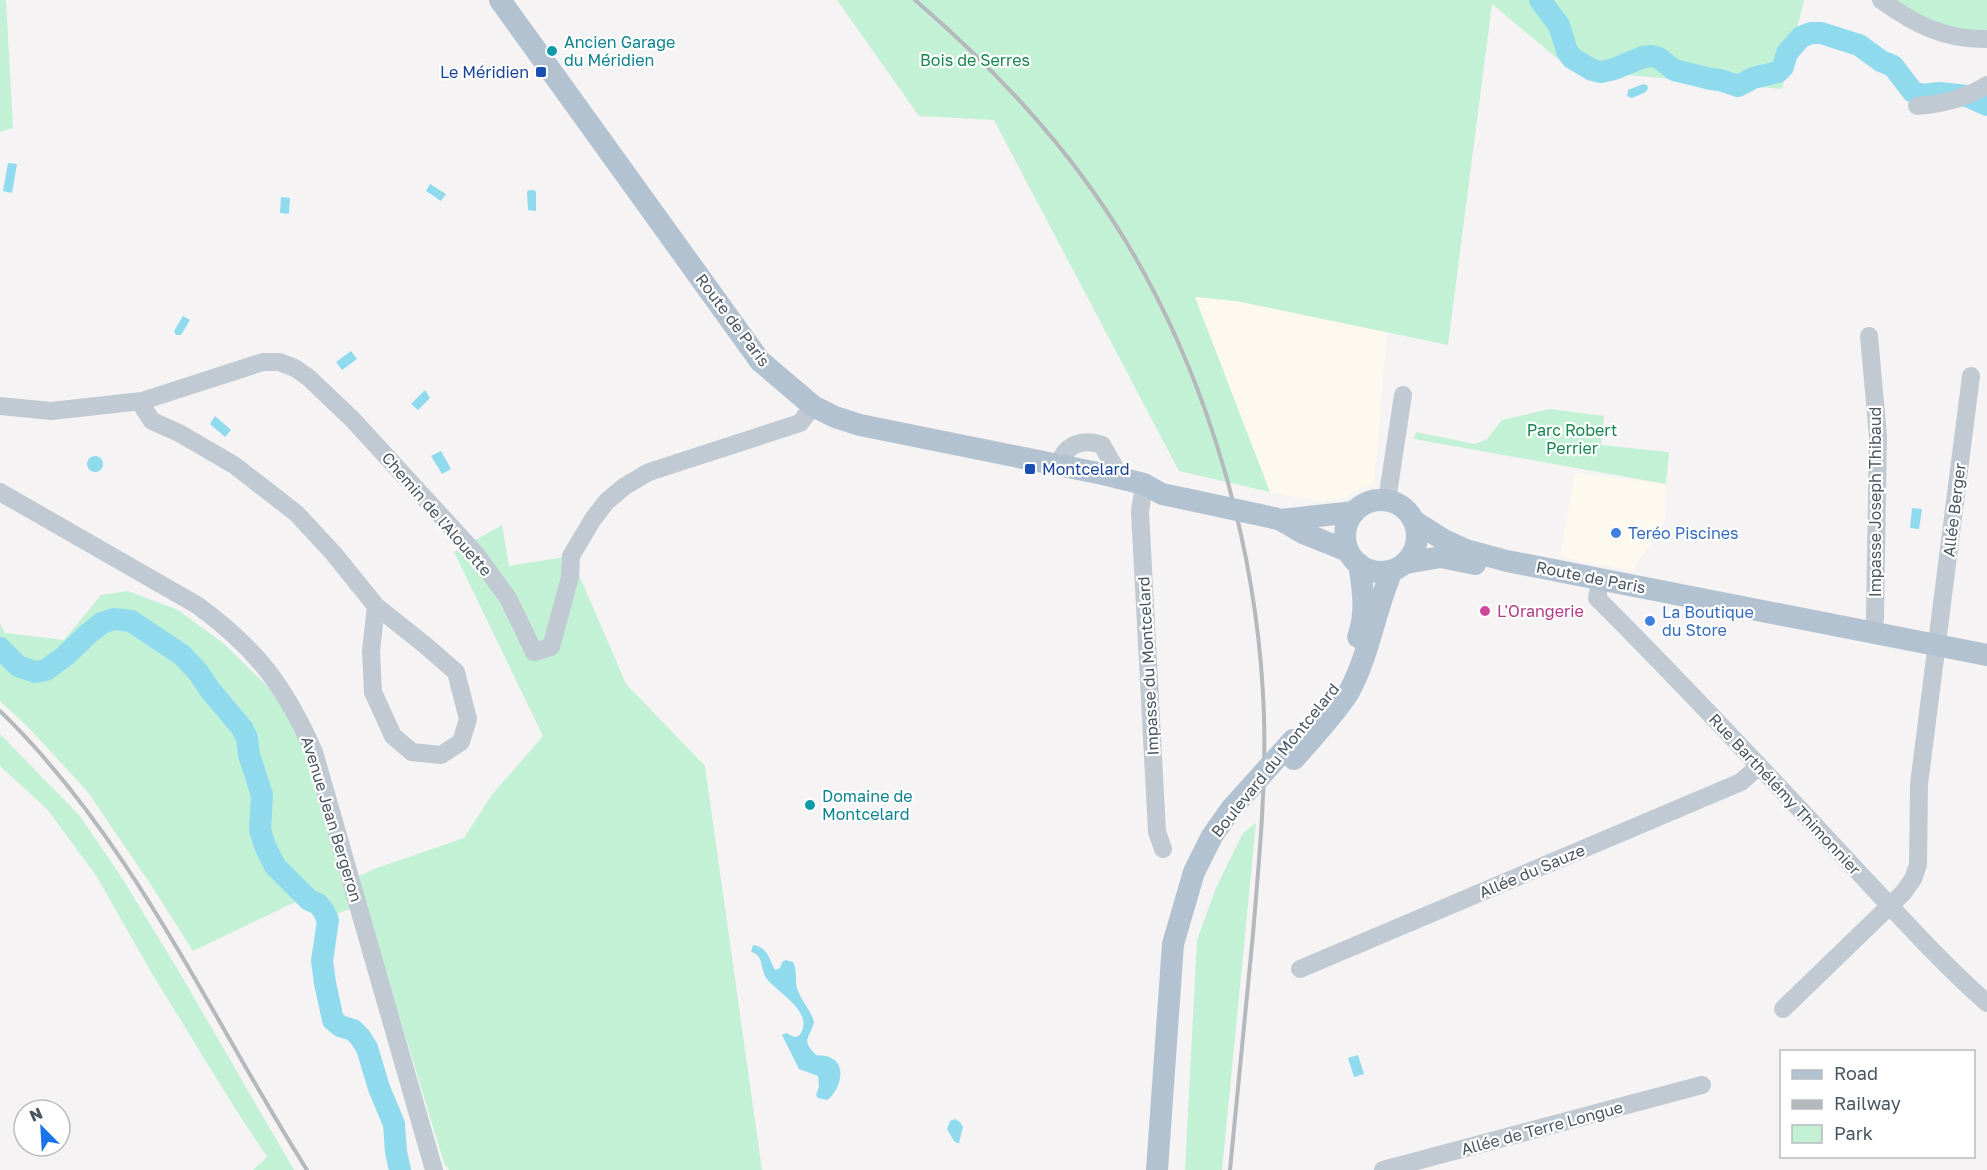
<svg xmlns="http://www.w3.org/2000/svg" width="1987" height="1170" font-family="'Golos Text',sans-serif">
<style>
.commercial{fill:#fdf9ef}
.green{fill:#c3f1d5}
.water{fill:#90daee}
.lines{fill:none;stroke-linecap:round;stroke-linejoin:round}
.river{stroke:#90daee;stroke-width:22}
.minor{stroke:#c1cad2;stroke-width:18}
.major{stroke:#b3c2d1;stroke-width:22}
.rail{stroke:#b5b8bd;stroke-width:4}
.major-bridge{stroke:#b3c2d1;stroke-width:22}
.culture-dot{fill:#0f9aa8;stroke:#fff;stroke-width:2}
.transit-dot{fill:#1a4fb4;stroke:#fff;stroke-width:2}
.shop-dot{fill:#3f7fe0;stroke:#fff;stroke-width:2}
.hotel-dot{fill:#d1479c;stroke:#fff;stroke-width:2}
.labels{text-anchor:middle;dominant-baseline:central;stroke-width:4.5;stroke-linejoin:round;paint-order:stroke}
.culture-label{font-size:16px;fill:#0d838f;stroke:#fff;text-anchor:start}
.park-label{font-size:16px;fill:#17864f;stroke:#fff}
.transit-label{font-size:16px;fill:#164399;stroke:#fff;text-anchor:end}
.street-label{font-size:16px;fill:#4a5661;stroke:#fff}
.shop-label{font-size:16px;fill:#366cbe;stroke:#fff;text-anchor:start}
.hotel-label{font-size:16px;fill:#b23c85;stroke:#fff;text-anchor:start}
</style>
<rect width="100%" height="100%" fill="#f5f3f3"/>
<g class="commercial">
<path d="M1195,297L1236,301L1387,332L1374,485L1360,489L1342,499L1321,502L1270,492Z"/>
<path d="M1575,473L1666,484L1665,521L1633,571L1560,557Z"/>
</g>
<g class="green">
<path d="M0,0H6L13,128L0,132Z"/>
<path d="M837,0H1804L1782,89L1571,70L1492,4L1448,345L1236,301L1195,297L1270,492L1179,471L994,120L919,116Z"/>
<path d="M1890,0H1987V33L1967,34L1918,18Z"/>
<path d="M1550,409L1604,416L1601,445L1669,452L1666,484L1414,439L1416,432L1475,444L1487,439L1502,420Z"/>
<path d="M502,525L509,566L571,556L626,684L705,766L762,1170H449L444,1163L357,877L374,869L464,838L491,796L543,736L454,552Z"/>
<path d="M128,591L178,610L223,643L268,687L314,752L359,906L333,915L316,895L291,904L193,951L151,885L87,791L28,727L0,701V624L5,633L64,640L101,595Z"/>
<path d="M0,734L80,816L122,878L178,970L294,1170H253L267,1157L236,1110L151,972L97,877L48,810L0,766Z"/>
<path d="M1256,823L1222,1170H1185L1197,940L1216,888L1243,833Z"/>
</g>
<g class="water">
<path d="M1643,84L1647,85L1648,88L1646,92L1632,98L1627,96L1628,90Z"/>
<path d="M8,163L17,164L12,193L3,191Z"/>
<path d="M430,184L446,194L441,201L426,191Z"/>
<path d="M529,190H534L536,192V211L528,210L527,192Z"/>
<path d="M281,197L290,198L289,214L280,213Z"/>
<path d="M183,316L190,320L181,335H176L174,331Z"/>
<path d="M351,351L357,359L342,370L336,362Z"/>
<path d="M425,390L430,398L418,410L411,404Z"/>
<path d="M215,416L231,430L225,437L210,424Z"/>
<path d="M441,451L451,469L442,474L431,456Z"/>
<circle cx="95" cy="464" r="8"/>
<path d="M1912,508L1922,509L1919,529L1910,528Z"/>
<path d="M753,945C768,947 769,959 775,970L780,968L782,962L786,960L793,962C798,971 794,981 798,991C802,1002 811,1010 814,1022C810,1039 800,1039 816,1055C821,1056 827,1055 831,1058C848,1066 839,1092 827,1100L818,1098L816,1095L819,1087L818,1076L799,1069L782,1035L786,1033L794,1037L799,1036C816,1013 780,995 766,978C760,968 764,955 751,952Z"/>
<path d="M1358,1055L1364,1074L1354,1077L1348,1058Z"/>
<path d="M955,1119L960,1122L963,1127L959,1143H957L954,1141L947,1129L950,1121Z"/>
</g>
<g class="lines">
<g class="river">
<path d="M1540,0L1559,25L1567,51L1572,58L1592,70L1601,72L1614,69L1643,57L1652,56L1659,58L1674,70L1711,79L1720,80L1738,86L1753,78L1778,72L1783,67L1787,53L1801,37L1811,33H1821L1859,45L1881,61L1893,66L1913,92L1923,95L1940,93L1967,96L1987,105"/>
<path d="M0,648L18,666L35,672L46,670L65,656L88,634L102,623L114,619L131,621L182,655L198,672L210,690L242,728L247,738L249,755L262,795L260,830L265,846L275,866L309,900L318,904L323,910L328,920L322,961L325,983L333,1020L340,1026L353,1030L360,1037L367,1048L379,1088L394,1124L396,1152L400,1170"/>
</g>
<g class="minor">
<path d="M1881,0C1914,24 1945,40 1987,39"/>
<path d="M1917,106C1942,104 1965,99 1987,85"/>
<path d="M1869,336L1878,436L1875,618L1873,631"/>
<path d="M142,401L144,409L152,421L179,433L234,465L296,513L334,554L376,606L425,645L456,672L468,719L461,742L441,755L412,752L393,736L373,692L371,651L376,606"/>
<path d="M0,406L51,411L142,401L263,362H279L295,368L309,378L353,420L476,554L508,598L534,652L551,647L570,577L571,556L593,519L607,501L625,486L649,472L800,423L813,406"/>
<path d="M1059,466C1064,444 1083,438 1102,445L1114,466L1112,476"/>
<path d="M1144,484L1140,512L1157,832L1163,849"/>
<path d="M0,492L197,605C256,648 285,686 314,752L434,1170"/>
<path d="M1387,500L1403,395"/>
<path d="M1601,579L1597,598C1678,679 1757,763 1835,847C1885,900 1933,955 1987,1003"/>
<path d="M1300,969L1741,782L1759,766"/>
<path d="M1783,1009L1903,893L1913,879L1918,865L1919,784L1971,376"/>
<path d="M1383,1170L1702,1085"/>
</g>
<g class="major">
<path d="M500,0L760,361L813,406L835,417L860,425L1103,474L1144,484L1162,494L1186,499"/>
<circle cx="1381" cy="536" r="36"/>
<path d="M1274,518L1281,520L1303,533L1348,551"/>
<path d="M1281,520L1354,512"/>
<path d="M1414,521L1444,540L1466,550L1507,561L1987,655"/>
<path d="M1406,563L1441,557L1475,564"/>
<path d="M1358,637C1367,614 1363,588 1359,564"/>
<path d="M1294,759C1311,739 1338,711 1350,690C1370,652 1375,609 1392,571"/>
<path d="M1157,1170L1173,944L1194,872L1212,836L1231,809"/>
</g>
<g class="rail">
<path d="M915,0C980,56 1040,117 1090,187C1197,336 1258,533 1264,716C1266,789 1259,861 1253,934C1245,1012 1238,1091 1230,1170"/>
<path d="M0,711C133,840 209,1015 307,1170"/>
</g>
<g class="major-bridge">
<path d="M1186,499L1274,518"/>
<path d="M1231,809L1293,740"/>
</g>
</g>
<g class="culture-dot">
<circle cx="552" cy="51" r="6"/>
<circle cx="810" cy="805" r="6"/>
</g>
<g class="transit-dot">
<rect x="535" y="66" width="12" height="12" rx="3"/>
<rect x="1024" y="463" width="12" height="12" rx="3"/>
</g>
<g class="shop-dot">
<circle cx="1616" cy="533" r="6"/>
<circle cx="1650" cy="621" r="6"/>
</g>
<circle class="hotel-dot" cx="1485" cy="611" r="6"/>
<g class="labels">
<g class="culture-label">
<text x="564" y="42">Ancien Garage<tspan x="564" dy="18">du Méridien</tspan></text>
<text x="822" y="796">Domaine de<tspan x="822" dy="18">Montcelard</tspan></text>
</g>
<g class="park-label">
<text x="975" y="60">Bois de Serres</text>
<text x="1572" y="430">Parc Robert<tspan x="1572" dy="18">Perrier</tspan></text>
</g>
<g class="transit-label">
<text x="529" y="72">Le Méridien</text>
<text x="1042" y="469" text-anchor="start">Montcelard</text>
</g>
<g class="street-label">
<text transform="translate(733 320) rotate(53)">Route de Paris</text>
<text transform="translate(1875 502) rotate(-90)">Impasse Joseph Thibaud</text>
<text transform="translate(1954 510) rotate(-83)">Allée Berger</text>
<text transform="translate(437 514) rotate(49)">Chemin de l'Alouette</text>
<text transform="translate(1591 577) rotate(11)">Route de Paris</text>
<text transform="translate(1148 666) rotate(-93)">Impasse du Montcelard</text>
<text transform="translate(1275 760) rotate(-51)">Boulevard du Montcelard</text>
<text transform="translate(1785 794) rotate(47)">Rue Barthélémy Thimonnier</text>
<text transform="translate(332 819) rotate(73)">Avenue Jean Bergeron</text>
<text transform="translate(1532 871) rotate(-23)">Allée du Sauze</text>
<text transform="translate(1542 1128) rotate(-15)">Allée de Terre Longue</text>
</g>
<g class="shop-label">
<text x="1628" y="533">Teréo Piscines</text>
<text x="1662" y="612">La Boutique<tspan x="1662" dy="18">du Store</tspan></text>
</g>
<g class="hotel-label">
<text x="1497" y="611">L'Orangerie</text>
</g>
</g>
<rect x="1780" y="1050" width="195" height="108" fill="#ffffff" stroke="#b7bbc0" stroke-width="1.5"/>
<rect x="1792" y="1070" width="30" height="9" fill="#b3c2d1" stroke="#b7bbc0" stroke-width="1.5"/>
<text x="1834" y="1080" font-size="18" fill="#4a5661">Road</text>
<rect x="1792" y="1100" width="30" height="9" fill="#b5b8bd" stroke="#b7bbc0" stroke-width="1.5"/>
<text x="1834" y="1110" font-size="18" fill="#4a5661">Railway</text>
<rect x="1792" y="1125" width="30" height="18" fill="#c3f1d5" stroke="#b7bbc0" stroke-width="1.5"/>
<text x="1834" y="1140" font-size="18" fill="#4a5661">Park</text>
<g transform="translate(42 1128) rotate(336)"><circle r="28" fill="#ffffff" stroke="#b7bbc0" stroke-width="1.5"/>
<path d="M0-4.5L10 22L0 15L-10 22Z" fill="#1a73e8"/>
<text y="-9" font-size="16" font-weight="bold" text-anchor="middle" fill="#4a5661">N</text>
</g>
</svg>
